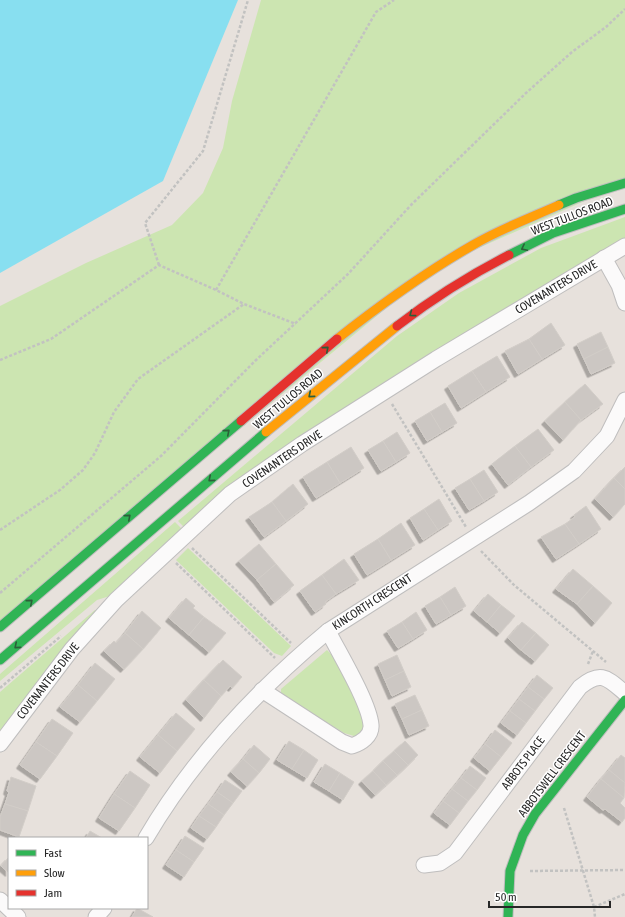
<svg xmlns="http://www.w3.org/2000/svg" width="625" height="917" font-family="'Asap Condensed',sans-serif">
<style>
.green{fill:#cce5b1}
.water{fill:#88dff0}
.building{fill:#ccc7c3;stroke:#d2cdc8;filter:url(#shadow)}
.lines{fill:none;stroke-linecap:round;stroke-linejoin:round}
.street-casing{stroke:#bfbebe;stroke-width:17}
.fast-casing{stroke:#bfbebe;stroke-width:11}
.slow-casing{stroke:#bfbebe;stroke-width:11}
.jam-casing{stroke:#bfbebe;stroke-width:11}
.path{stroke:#c2c2c1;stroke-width:2.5;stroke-dasharray:3 2;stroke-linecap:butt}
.street{stroke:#fbfafa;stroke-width:15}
.fast{stroke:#30b455;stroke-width:9}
.slow{stroke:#ff9f0a;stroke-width:9}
.jam{stroke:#e5322d;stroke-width:9}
.oneway{stroke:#2b5f39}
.labels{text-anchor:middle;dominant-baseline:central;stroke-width:3;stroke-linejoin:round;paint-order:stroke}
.street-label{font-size:12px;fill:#272727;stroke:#fff}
</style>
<defs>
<filter id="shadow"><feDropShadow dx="-3.5" dy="3.5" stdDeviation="0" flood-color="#0004"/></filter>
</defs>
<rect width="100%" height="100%" fill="#e7e1dc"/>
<g class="green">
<path d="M261,0H625V183L436,267L0,627V306L86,263L172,225L203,193L223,148L232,101Z"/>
<path d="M625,217V239L500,312L184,527L178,521L397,336L459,293L541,248Z"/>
<path d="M175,522L182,529L113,595L97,600L0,681V674Z"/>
<path d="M188,548L291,646L282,656L274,653L176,560Z"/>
<path d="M95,610H97L50,666L0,732V692Z"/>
<path d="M327,650L333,656L365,719V726L361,735L354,736L344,733L281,695V689Z"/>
</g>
<path class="water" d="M0,0H238L163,181L0,273Z"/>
<g class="building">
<path d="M551,323L565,345L542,359L529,339Z"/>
<path d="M601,332L608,347L584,359L577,344Z"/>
<path d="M529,339L542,359L518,374L505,351Z"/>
<path d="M608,347L615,363L591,374L584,359Z"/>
<path d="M497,356L510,377L486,392L472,371Z"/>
<path d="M472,371L486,392L461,408L448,386Z"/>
<path d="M585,384L603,404L581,420L565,402Z"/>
<path d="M565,402L581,420L563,440L545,421Z"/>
<path d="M445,403L457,423L442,432L430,412Z"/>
<path d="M430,412L442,432L427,441L415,421Z"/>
<path d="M538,429L554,450L531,467L515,446Z"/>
<path d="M397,432L410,453L396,462L383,441Z"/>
<path d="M383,441L396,462L381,471L368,450Z"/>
<path d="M515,446L531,467L508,485L492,464Z"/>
<path d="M351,447L364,468L340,483L327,462Z"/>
<path d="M327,462L340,483L316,498L303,477Z"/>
<path d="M625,467V489L614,478Z"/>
<path d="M484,470L498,492L484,501L470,479Z"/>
<path d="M614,478L625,489V504L613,517L595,499Z"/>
<path d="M470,479L484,501L469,510L455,488Z"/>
<path d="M293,484L308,504L286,521L272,502Z"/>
<path d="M439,499L452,521L438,530L424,509Z"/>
<path d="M272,502L286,521L264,537L249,517Z"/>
<path d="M586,506L601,529L579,544L565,524L575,517L574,515Z"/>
<path d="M424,509L438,530L423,540L410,518Z"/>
<path d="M401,523L415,545L391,560L378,539Z"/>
<path d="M565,524L579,544L556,559L541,537Z"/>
<path d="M378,539L391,560L367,575L354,554Z"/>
<path d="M259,544L276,564L257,580L239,561Z"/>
<path d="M344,559L359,580L336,594L322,575Z"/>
<path d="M276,564L294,585L274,602L257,580Z"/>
<path d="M573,569L593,586L577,604L556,589Z"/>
<path d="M322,575L336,594L325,602L326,604L315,612L300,591Z"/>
<path d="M593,586L612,603L595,623L577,604Z"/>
<path d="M455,587L466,606L451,615L440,597Z"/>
<path d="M488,594L501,605L487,622L474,611Z"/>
<path d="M440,597L451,615L436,624L425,606Z"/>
<path d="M186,598L195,606L193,608L204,617L189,635L169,618Z"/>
<path d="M501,605L515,616L500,633L487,622Z"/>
<path d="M142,611L161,628L143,649L125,633Z"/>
<path d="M416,612L427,630L413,639L402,622Z"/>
<path d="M204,617L226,633L209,652L189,635Z"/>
<path d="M402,622L413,639L398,648L387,631Z"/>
<path d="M522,622L536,633L521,650L508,638Z"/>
<path d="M125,633L143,649L124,669L104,651L114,641L116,643Z"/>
<path d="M536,633L549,645L535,661L521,650Z"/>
<path d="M397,655L404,671L385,680L378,664Z"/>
<path d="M223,660L242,677L232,688L230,686L221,696L204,680Z"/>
<path d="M95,663L115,679L97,701L78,685Z"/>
<path d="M404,671L411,687L392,696L385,680Z"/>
<path d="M537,675L553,688L544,699L528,687Z"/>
<path d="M204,680L221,696L204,718L186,700Z"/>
<path d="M78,685L97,701L80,722L60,707Z"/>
<path d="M528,687L544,699L535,711L519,699Z"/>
<path d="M415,695L422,710L402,719L395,704Z"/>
<path d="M519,699L535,711L526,723L510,711Z"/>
<path d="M422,710L429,726L409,735L402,719Z"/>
<path d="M510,711L526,723L517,735L501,723Z"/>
<path d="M176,713L195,729L177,751L158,735Z"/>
<path d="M52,719L73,733L57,756L36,742Z"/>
<path d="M495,730L512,743L501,757L485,744Z"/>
<path d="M158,735L177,751L160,773L140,757Z"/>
<path d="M289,741L304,750L292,769L277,760Z"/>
<path d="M405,741L418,755L408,765L394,751Z"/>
<path d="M36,742L57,756L40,779L20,765Z"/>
<path d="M485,744L501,757L490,771L474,758Z"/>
<path d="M254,745L270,759L259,773L243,759Z"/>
<path d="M304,750L318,760L307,778L292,769Z"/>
<path d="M394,751L408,765L397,775L383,761Z"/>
<path d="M621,755L625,758V783L609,770Z"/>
<path d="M243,759L259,773L247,786L231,772Z"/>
<path d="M383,761L397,775L386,785L373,771Z"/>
<path d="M325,764L340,773L329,791L314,782Z"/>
<path d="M470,766L486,778L477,790L461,778Z"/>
<path d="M609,770L625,783L624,798L601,779Z"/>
<path d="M130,771L150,785L135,808L114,794Z"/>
<path d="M373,771L386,785L375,795L362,781Z"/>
<path d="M340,773L354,782L343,800L329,791Z"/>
<path d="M11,777L36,786L28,811L5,804L9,792L7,791Z"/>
<path d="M461,778L477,790L468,801L452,789Z"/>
<path d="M601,779L624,798L620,803L625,808V818L622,822L605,809L603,810L587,797Z"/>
<path d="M225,780L242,791L233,803L217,792Z"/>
<path d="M452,789L468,801L459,813L443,801Z"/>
<path d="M217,792L233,803L224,815L208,804Z"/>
<path d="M114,794L135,808L119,831L99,818Z"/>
<path d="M443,801L459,813L450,825L434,813Z"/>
<path d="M5,804L28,811L19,837L0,830V817Z"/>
<path d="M208,804L224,815L216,827L199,816Z"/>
<path d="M199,816L216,827L207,839L191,828Z"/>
<path d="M90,831L102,838H86Z"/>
<path d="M185,836L204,848L194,862L176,850Z"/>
<path d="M176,850L194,862L184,877L166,865Z"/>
<path d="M9,857V873L1,866Z"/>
<path d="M137,908L153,917H132Z"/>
</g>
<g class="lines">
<g class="street-casing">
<g id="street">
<path d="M604,258L619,285L625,303"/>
<path d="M262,690L342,742L352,746C361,743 372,736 371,725C369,702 339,653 328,631"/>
<path d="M0,744L72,649L116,600L230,494L302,444L436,359L625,246"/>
<path d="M146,838C193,758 257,690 328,631L529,503L574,471L607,436L625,400"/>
<path d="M424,865L440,863L455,853L580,687C601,670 607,678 625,693"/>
<path d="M0,900L18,917"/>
<path d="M96,917L104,908"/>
</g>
</g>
<g class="fast-casing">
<g id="fast">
<path d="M559,205L576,198L625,183"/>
<path d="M509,255L553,233L625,209"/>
<path d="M0,627L241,421"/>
<path d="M0,660L266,432"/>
<path d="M508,917L510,871L523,835L535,814L625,700"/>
</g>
</g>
<g class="slow-casing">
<g id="slow">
<path d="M337,339C380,305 426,272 473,245C500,229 530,218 559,205"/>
<path d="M266,432L397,326"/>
</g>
</g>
<g class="jam-casing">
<g id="jam">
<path d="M397,326C432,299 470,275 509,255"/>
<path d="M241,421L337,339"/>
</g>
</g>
<g class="path">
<path d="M159,265L145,223L203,151L248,0"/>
<path d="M216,290L376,12L394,0"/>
<path d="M0,360L51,339L159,265L216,290L244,304L296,324"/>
<path d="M392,404L466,527"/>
<path d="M0,530L60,490L83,470L95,453L114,412L138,379L244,304"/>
<path d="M192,548L291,643"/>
<path d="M481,551L514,585L606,662"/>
<path d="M176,563L275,658"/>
<path d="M0,593L161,456L255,361L348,274L411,205L526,93L572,52L606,27L625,9"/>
<path d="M588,664L593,651"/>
<path d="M0,688L61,636"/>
<path d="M564,808L594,907L595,917"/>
<path d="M530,871L625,870"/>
<path d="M594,907L625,894"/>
</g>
<use href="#street" class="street"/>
<use href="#fast" class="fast"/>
<use href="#slow" class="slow"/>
<use href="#jam" class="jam"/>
</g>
<defs><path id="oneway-chevron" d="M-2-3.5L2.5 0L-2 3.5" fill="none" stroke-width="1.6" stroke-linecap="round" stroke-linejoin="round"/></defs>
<g class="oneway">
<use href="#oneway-chevron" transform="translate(524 248) rotate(153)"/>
<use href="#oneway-chevron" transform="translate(412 314) rotate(143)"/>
<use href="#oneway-chevron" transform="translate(326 349) rotate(-40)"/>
<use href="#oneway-chevron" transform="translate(311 395) rotate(140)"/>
<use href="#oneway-chevron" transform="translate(227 432) rotate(-40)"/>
<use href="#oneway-chevron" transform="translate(211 479) rotate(140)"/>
<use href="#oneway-chevron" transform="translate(128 517) rotate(-41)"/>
<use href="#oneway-chevron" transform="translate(30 602) rotate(-40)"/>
<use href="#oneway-chevron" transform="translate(17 646) rotate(140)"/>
</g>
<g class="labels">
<g class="street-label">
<text transform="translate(572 216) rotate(-21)">WEST TULLOS ROAD</text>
<text transform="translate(556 287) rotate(-31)">COVENANTERS DRIVE</text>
<text transform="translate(288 399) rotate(-40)">WEST TULLOS ROAD</text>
<text transform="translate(282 459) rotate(-34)">COVENANTERS DRIVE</text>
<text transform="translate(372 602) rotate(-33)">KINCORTH CRESCENT</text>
<text transform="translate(48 681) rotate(-52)">COVENANTERS DRIVE</text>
<text transform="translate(523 763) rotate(-53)">ABBOTS PLACE</text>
<text transform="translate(552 774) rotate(-53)">ABBOTSWELL CRESCENT</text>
</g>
</g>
<rect x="8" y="837" width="140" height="72" fill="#ffffff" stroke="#a9a9a9"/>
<rect x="16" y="850" width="20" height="6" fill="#30b455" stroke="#a9a9a9"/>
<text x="44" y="857" font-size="12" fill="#272727">Fast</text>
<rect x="16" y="870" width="20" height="6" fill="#ff9f0a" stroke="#a9a9a9"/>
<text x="44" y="877" font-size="12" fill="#272727">Slow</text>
<rect x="16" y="890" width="20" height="6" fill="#e5322d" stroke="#a9a9a9"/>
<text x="44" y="897" font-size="12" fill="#272727">Jam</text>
<path d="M489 901v6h121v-6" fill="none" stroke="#272727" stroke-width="2"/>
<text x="495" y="901" font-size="12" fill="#272727" stroke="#ffffff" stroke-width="3" paint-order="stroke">50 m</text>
</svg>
